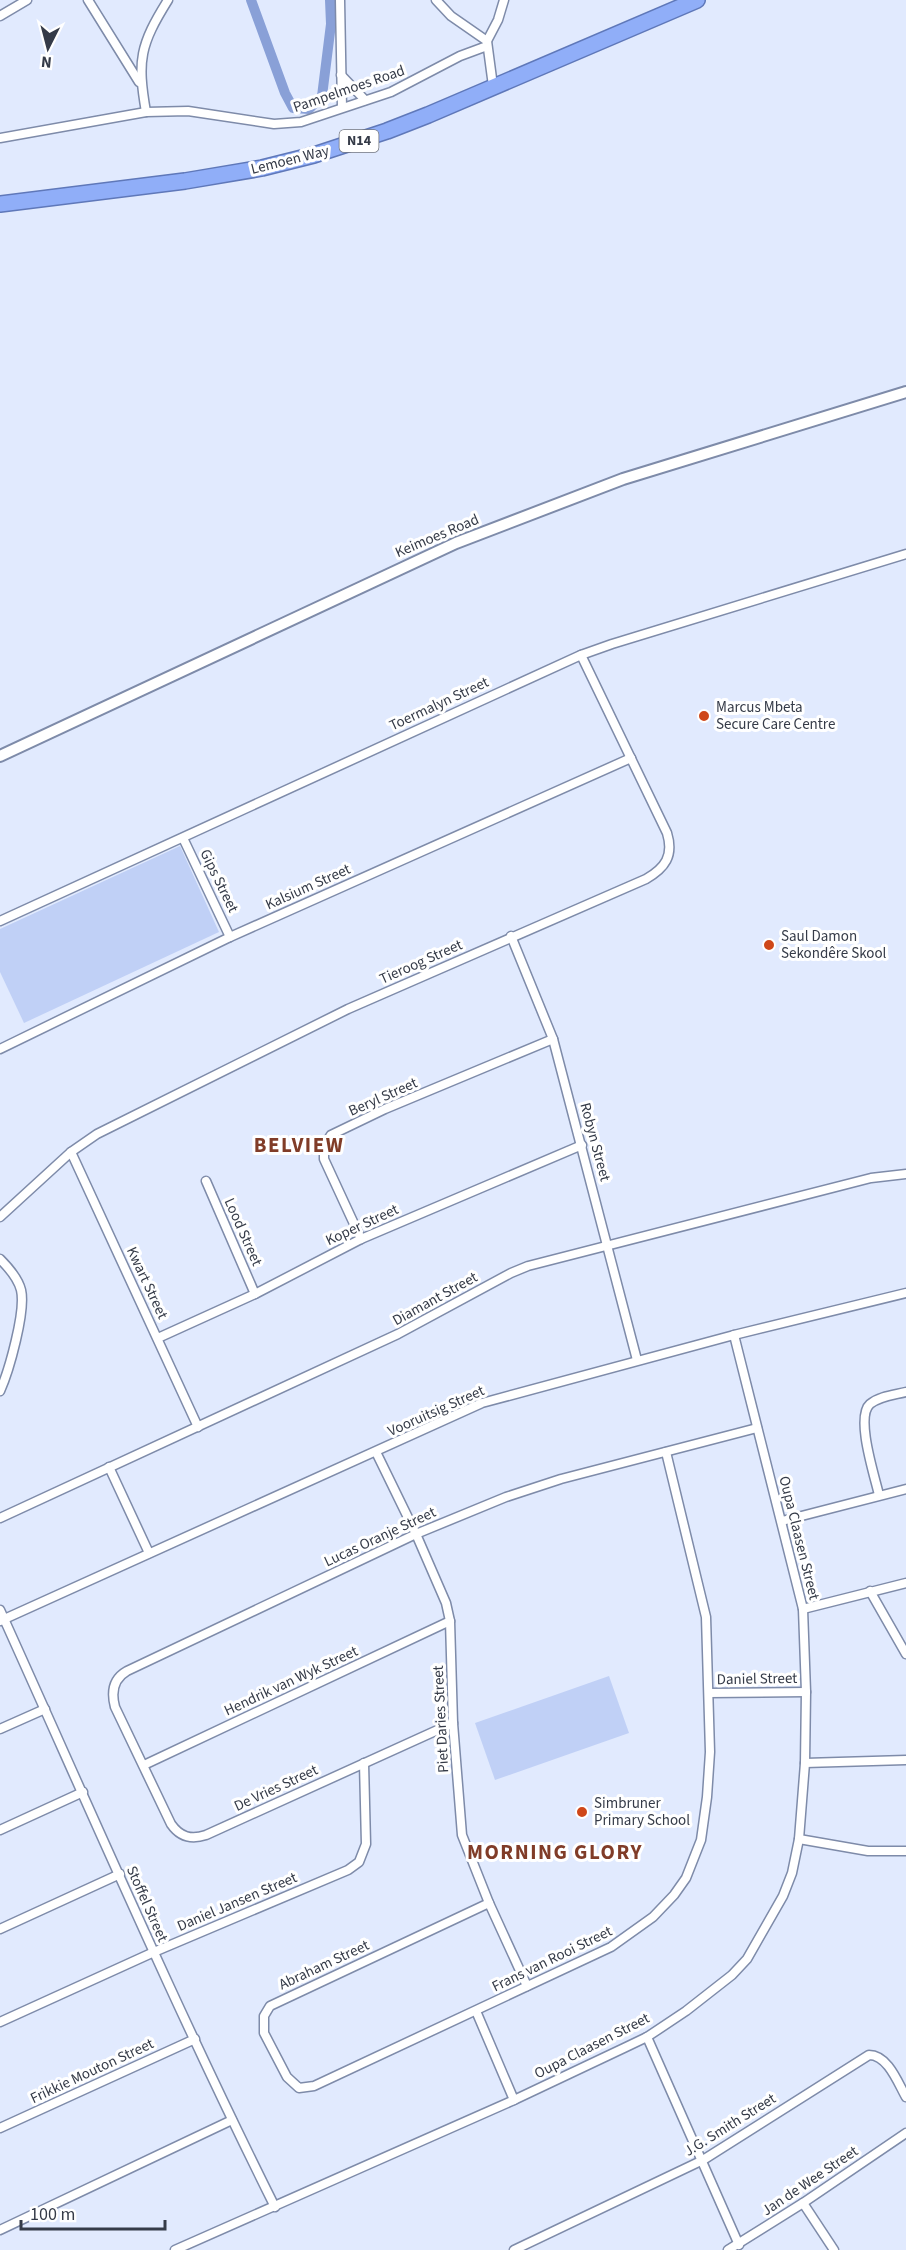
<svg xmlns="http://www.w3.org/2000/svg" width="906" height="2250" font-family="'Source Sans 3',sans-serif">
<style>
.green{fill:#c0d0f6}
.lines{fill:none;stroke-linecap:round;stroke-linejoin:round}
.canal{stroke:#89a0d7;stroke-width:10}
.minor-casing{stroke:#7e8ba9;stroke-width:11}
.tertiary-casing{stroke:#7e8ba9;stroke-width:14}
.trunk-casing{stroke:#5f78b9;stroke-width:18}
.minor{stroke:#fff;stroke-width:8}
.tertiary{stroke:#fff;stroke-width:10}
.trunk{stroke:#90aef8;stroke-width:15}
.poi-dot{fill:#cf4719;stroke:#fff;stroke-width:2}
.labels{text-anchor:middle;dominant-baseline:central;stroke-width:6;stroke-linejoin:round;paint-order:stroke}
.shield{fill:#fff;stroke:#72767f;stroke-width:1.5}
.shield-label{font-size:14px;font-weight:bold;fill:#353b48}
.street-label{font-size:15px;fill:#353b48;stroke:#fff}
.poi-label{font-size:15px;fill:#353b48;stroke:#fff;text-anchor:start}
.district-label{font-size:21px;font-weight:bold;letter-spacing:1.5px;fill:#803c28;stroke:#fff}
</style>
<rect width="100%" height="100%" fill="#e1eafe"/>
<g class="green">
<path d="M180,846L219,932L24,1023L0,972V929Z"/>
<path d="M609,1676L629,1733L495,1780L475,1723Z"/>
</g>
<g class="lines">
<path class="canal" d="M251,0L285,93L293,108L309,109L322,96L331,24L330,0"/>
<g class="minor-casing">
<g id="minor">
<path d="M88,0L139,82"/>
<path d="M340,0L342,107"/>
<path d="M436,0L451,16L487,41"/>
<path d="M0,16L27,0"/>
<path d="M341,75L365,100"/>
<path d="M493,86L487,41L498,20L504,0"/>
<path d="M146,112C137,60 140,45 168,0"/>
<path d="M0,138L146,112L188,111L274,124L301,122L391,92L460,56L487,46"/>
<path d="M183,838L230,937"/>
<path d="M0,921L581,655L612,644L906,554"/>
<path d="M511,936L553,1039L637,1360"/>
<path d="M0,1049L230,937L631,758"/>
<path d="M71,1152L198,1427"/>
<path d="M206,1181L255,1294"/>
<path d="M0,1217L71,1152L97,1134L348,1009L646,879C665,868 674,856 667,833L581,655"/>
<path d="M361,1239L324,1159V1146L331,1135L385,1109L553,1039"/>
<path d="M0,1259C9,1268 18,1278 21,1290C26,1311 9,1371 0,1391"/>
<path d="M158,1338L255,1294L361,1239L582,1145"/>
<path d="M376,1452L416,1534L446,1603L450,1621L453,1723L462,1835L489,1903L527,1986"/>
<path d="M109,1467L149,1553"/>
<path d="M879,1495C875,1477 855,1417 870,1404C880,1396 894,1395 906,1392"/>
<path d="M0,1518L398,1334L511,1273L528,1266L871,1178L906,1174"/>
<path d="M782,1521L906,1489"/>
<path d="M870,1591L906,1654"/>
<path d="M803,1609L906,1583"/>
<path d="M0,1610C90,1809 177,2011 275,2207"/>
<path d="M0,1621L482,1403L734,1335L906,1293"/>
<path d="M709,1693L806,1692"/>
<path d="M453,1723L206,1835C191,1840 180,1837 171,1824L115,1707C111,1692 113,1679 127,1671L416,1534L506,1497L561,1479L757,1428"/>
<path d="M0,1729L45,1709"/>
<path d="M805,1763L906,1760"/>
<path d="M144,1765L450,1621"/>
<path d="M0,1830L83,1792"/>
<path d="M799,1839L868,1851H906"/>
<path d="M489,1903L270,2006L264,2016V2033L287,2077L299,2088L314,2086L611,1947L653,1917L674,1895L686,1878L701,1840L707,1797L710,1752L706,1617L666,1452"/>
<path d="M0,1929L120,1874"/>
<path d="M476,2011L514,2100"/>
<path d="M0,2022L154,1952L348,1870L359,1862L366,1844L364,1763"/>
<path d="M647,2037L739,2245"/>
<path d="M0,2128L195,2039"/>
<path d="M803,2203L834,2250"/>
<path d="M0,2230L232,2120"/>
<path d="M175,2250L514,2100L624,2048L647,2037L686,2011L732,1975L747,1959L783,1896L792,1873L799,1839L805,1763L806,1692L803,1609L734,1335"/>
<path d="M514,2250L703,2160L869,2055C888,2055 898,2083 906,2097"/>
<path d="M728,2250L803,2203L906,2133"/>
</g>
</g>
<g class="tertiary-casing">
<path id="tertiary" d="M0,756L456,543L623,479L906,392"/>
</g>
<g class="trunk-casing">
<path id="trunk" d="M0,204L185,181L262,168L314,155L387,131L428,115L697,0"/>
</g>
<use href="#minor" class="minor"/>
<use href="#tertiary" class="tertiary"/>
<use href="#trunk" class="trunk"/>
</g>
<g class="poi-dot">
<circle cx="704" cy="716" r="6"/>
<circle cx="769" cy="945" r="6"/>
<circle cx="582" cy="1812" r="6"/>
</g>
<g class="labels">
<rect class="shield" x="339.5" y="130" width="39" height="22" rx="4.5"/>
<g class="shield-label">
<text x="359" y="141">N14</text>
</g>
<g class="street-label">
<text transform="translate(349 89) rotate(-19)">Pampelmoes Road</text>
<text transform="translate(290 160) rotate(-14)">Lemoen Way</text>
<text transform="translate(437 536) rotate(-23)">Keimoes Road</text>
<text transform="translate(439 704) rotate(-25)">Toermalyn Street</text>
<text transform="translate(219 881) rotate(64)">Gips Street</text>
<text transform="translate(308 887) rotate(-24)">Kalsium Street</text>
<text transform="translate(421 962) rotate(-24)">Tieroog Street</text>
<text transform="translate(383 1097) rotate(-24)">Beryl Street</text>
<text transform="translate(595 1142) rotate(75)">Robyn Street</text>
<text transform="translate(362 1225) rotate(-25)">Koper Street</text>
<text transform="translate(243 1232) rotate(66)">Lood Street</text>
<text transform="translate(147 1283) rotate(65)">Kwart Street</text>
<text transform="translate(435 1299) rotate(-29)">Diamant Street</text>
<text transform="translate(436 1411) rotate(-24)">Vooruitsig Street</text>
<text transform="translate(380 1537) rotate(-25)">Lucas Oranje Street</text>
<text transform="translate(799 1538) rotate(76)">Oupa Claasen Street</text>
<text transform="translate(757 1679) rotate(-1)">Daniel Street</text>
<text transform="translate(291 1681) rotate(-25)">Hendrik van Wyk Street</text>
<text transform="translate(441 1719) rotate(-93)">Piet Daries Street</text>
<text transform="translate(276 1788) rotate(-25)">De Vries Street</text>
<text transform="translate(237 1902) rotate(-23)">Daniel Jansen Street</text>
<text transform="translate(147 1904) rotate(66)">Stoffel Street</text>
<text transform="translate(552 1959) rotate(-26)">Frans van Rooi Street</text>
<text transform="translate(324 1965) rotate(-25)">Abraham Street</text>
<text transform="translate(592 2046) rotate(-27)">Oupa Claasen Street</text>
<text transform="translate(92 2071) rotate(-25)">Frikkie Mouton Street</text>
<text transform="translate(730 2125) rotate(-32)">J.G. Smith Street</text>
<text transform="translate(810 2181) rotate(-34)">Jan de Wee Street</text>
</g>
<g class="poi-label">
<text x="716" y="707">Marcus Mbeta<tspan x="716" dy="17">Secure Care Centre</tspan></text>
<text x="781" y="936">Saul Damon<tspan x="781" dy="17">Sekondêre Skool</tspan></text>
<text x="594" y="1803">Simbruner<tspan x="594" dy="17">Primary School</tspan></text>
</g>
<g class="district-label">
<text x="299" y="1145">BELVIEW</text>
<text x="555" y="1852">MORNING GLORY</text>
</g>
</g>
<g transform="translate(48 48) rotate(186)" stroke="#ffffff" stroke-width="4.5" paint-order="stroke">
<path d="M0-4.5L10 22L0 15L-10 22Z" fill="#353b48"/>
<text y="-9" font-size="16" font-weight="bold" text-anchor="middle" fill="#353b48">N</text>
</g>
<path d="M21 2220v9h144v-9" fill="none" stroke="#353b48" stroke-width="3"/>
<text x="30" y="2220" font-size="18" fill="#353b48" stroke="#ffffff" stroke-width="4.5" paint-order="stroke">100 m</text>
</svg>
